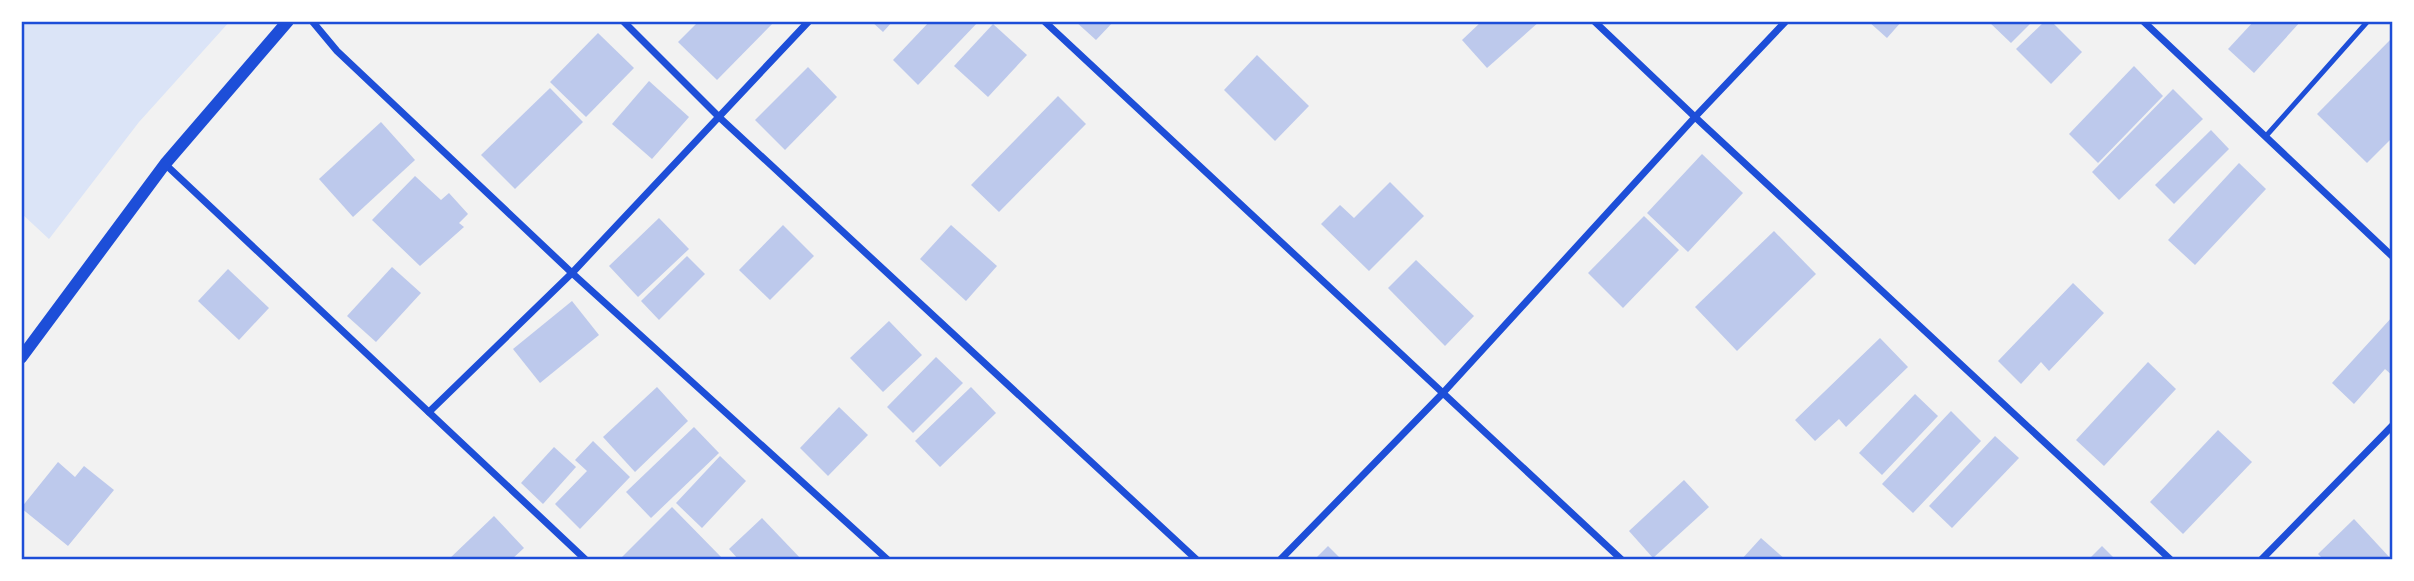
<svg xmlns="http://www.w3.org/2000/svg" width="2414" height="581" font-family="'Fira Sans Condensed',sans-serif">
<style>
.green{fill:#dbe4f7}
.building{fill:#bdc9ec}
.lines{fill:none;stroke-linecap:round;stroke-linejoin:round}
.service{stroke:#1d4ed8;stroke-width:5}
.minor{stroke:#1d4ed8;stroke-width:7}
.tertiary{stroke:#1d4ed8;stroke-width:12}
.neatline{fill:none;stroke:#1d4ed8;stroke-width:2.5}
</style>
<rect width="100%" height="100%" fill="#f2f2f2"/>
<path class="green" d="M21,21H230L139,122L49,239L21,213Z"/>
<g class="building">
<path d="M699,21H775L717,80L678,42Z"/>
<path d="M871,21H893L883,32Z"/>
<path d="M930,21H979L918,85L893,60Z"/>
<path d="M1075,21H1114L1096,40Z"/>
<path d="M1482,21H1540L1487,68L1462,40Z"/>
<path d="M1868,21H1902L1887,38Z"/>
<path d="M1988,21H2033L2011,43Z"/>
<path d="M2045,21H2051L2082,52L2051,84L2016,49Z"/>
<path d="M2254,21H2301L2254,73L2228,49Z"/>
<path d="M993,24L1027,55L988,97L954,66Z"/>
<path d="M598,33L634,68L586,117L550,82Z"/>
<path d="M2393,37V137L2367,163L2317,114Z"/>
<path d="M1257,55L1309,106L1275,141L1224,90Z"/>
<path d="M2134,66L2163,96L2098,163L2069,134Z"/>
<path d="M808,67L837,97L785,150L755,120Z"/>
<path d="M649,81L689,117L652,159L612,124Z"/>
<path d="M550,88L583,122L515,189L481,155Z"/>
<path d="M2173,89L2203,119L2119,200L2092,172Z"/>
<path d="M1058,96L1086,124L999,212L971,185Z"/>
<path d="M381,122L415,160L353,217L319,179Z"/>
<path d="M2211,130L2229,149L2174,204L2155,185Z"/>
<path d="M1702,154L1743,193L1688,252L1647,213Z"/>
<path d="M2239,163L2266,189L2195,265L2168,240Z"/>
<path d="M415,176L441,200L449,193L468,214L459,223L464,227L420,266L372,220Z"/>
<path d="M1390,182L1424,216L1369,271L1321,224L1340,205L1354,218Z"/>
<path d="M1644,216L1679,250L1623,308L1588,273Z"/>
<path d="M659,218L689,249L638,297L609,266Z"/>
<path d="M783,225L814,256L770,300L739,270Z"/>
<path d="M951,225L997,266L966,301L920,259Z"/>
<path d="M1774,231L1816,274L1737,351L1695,307Z"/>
<path d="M687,256L705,274L659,320L641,301Z"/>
<path d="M1416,260L1474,316L1445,346L1388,288Z"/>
<path d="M392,267L421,293L376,342L347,316Z"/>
<path d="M228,269L269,308L239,340L198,301Z"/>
<path d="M2073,283L2104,313L2049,371L2041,362L2021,384L1998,361Z"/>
<path d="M572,301L599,335L540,383L513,349Z"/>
<path d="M2393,316V376L2385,369L2354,404L2332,383Z"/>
<path d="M889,321L922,355L883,392L850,358Z"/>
<path d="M1880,338L1908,367L1846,427L1839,419L1815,441L1795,420Z"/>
<path d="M936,357L963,383L913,433L887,407Z"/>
<path d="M2148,362L2176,389L2104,466L2076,440Z"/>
<path d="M657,387L688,421L635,472L603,437Z"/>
<path d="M971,387L996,413L940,467L915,441Z"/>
<path d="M1915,394L1938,416L1882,475L1859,453Z"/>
<path d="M839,407L868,435L828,476L800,448Z"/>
<path d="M1951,411L1981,441L1913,513L1882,484Z"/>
<path d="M694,427L719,453L651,518L626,492Z"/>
<path d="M2218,430L2252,462L2183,534L2150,502Z"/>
<path d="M1995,436L2019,458L1952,528L1929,506Z"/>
<path d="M593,441L630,477L580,529L555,504L587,471L575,460Z"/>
<path d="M554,447L576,467L543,504L521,483Z"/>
<path d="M720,456L746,481L702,528L676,503Z"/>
<path d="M58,462L75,477L84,466L114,490L68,546L21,508Z"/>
<path d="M1684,480L1709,507L1653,558L1629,531Z"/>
<path d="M672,507L724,560H619Z"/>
<path d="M494,516L524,548L511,560H448Z"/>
<path d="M762,518L802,560H739L729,549Z"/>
<path d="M2354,519L2391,559L2390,560H2324L2318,554Z"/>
<path d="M1761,538L1786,560H1741Z"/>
<path d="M1328,546L1342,560H1314Z"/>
<path d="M2102,546L2116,560H2088Z"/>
</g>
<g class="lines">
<path class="service" d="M2266,136L2368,21"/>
<g class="minor">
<path d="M312,21L337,51L572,273L888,560"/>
<path d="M623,21L719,117L1197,560"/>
<path d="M1044,21L1622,560"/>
<path d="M1594,21L1695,117L2171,560"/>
<path d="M2143,21L2393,257"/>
<path d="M165,164L586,560"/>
<path d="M429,412L572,273L809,21"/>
<path d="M1280,560L1442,394L1695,117L1786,21"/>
<path d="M2261,560L2393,425"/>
</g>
<path class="tertiary" d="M21,358L165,164L288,21"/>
</g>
<rect width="2414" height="581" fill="none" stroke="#ffffff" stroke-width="46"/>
<rect x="23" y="23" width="2368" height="535" class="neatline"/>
</svg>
